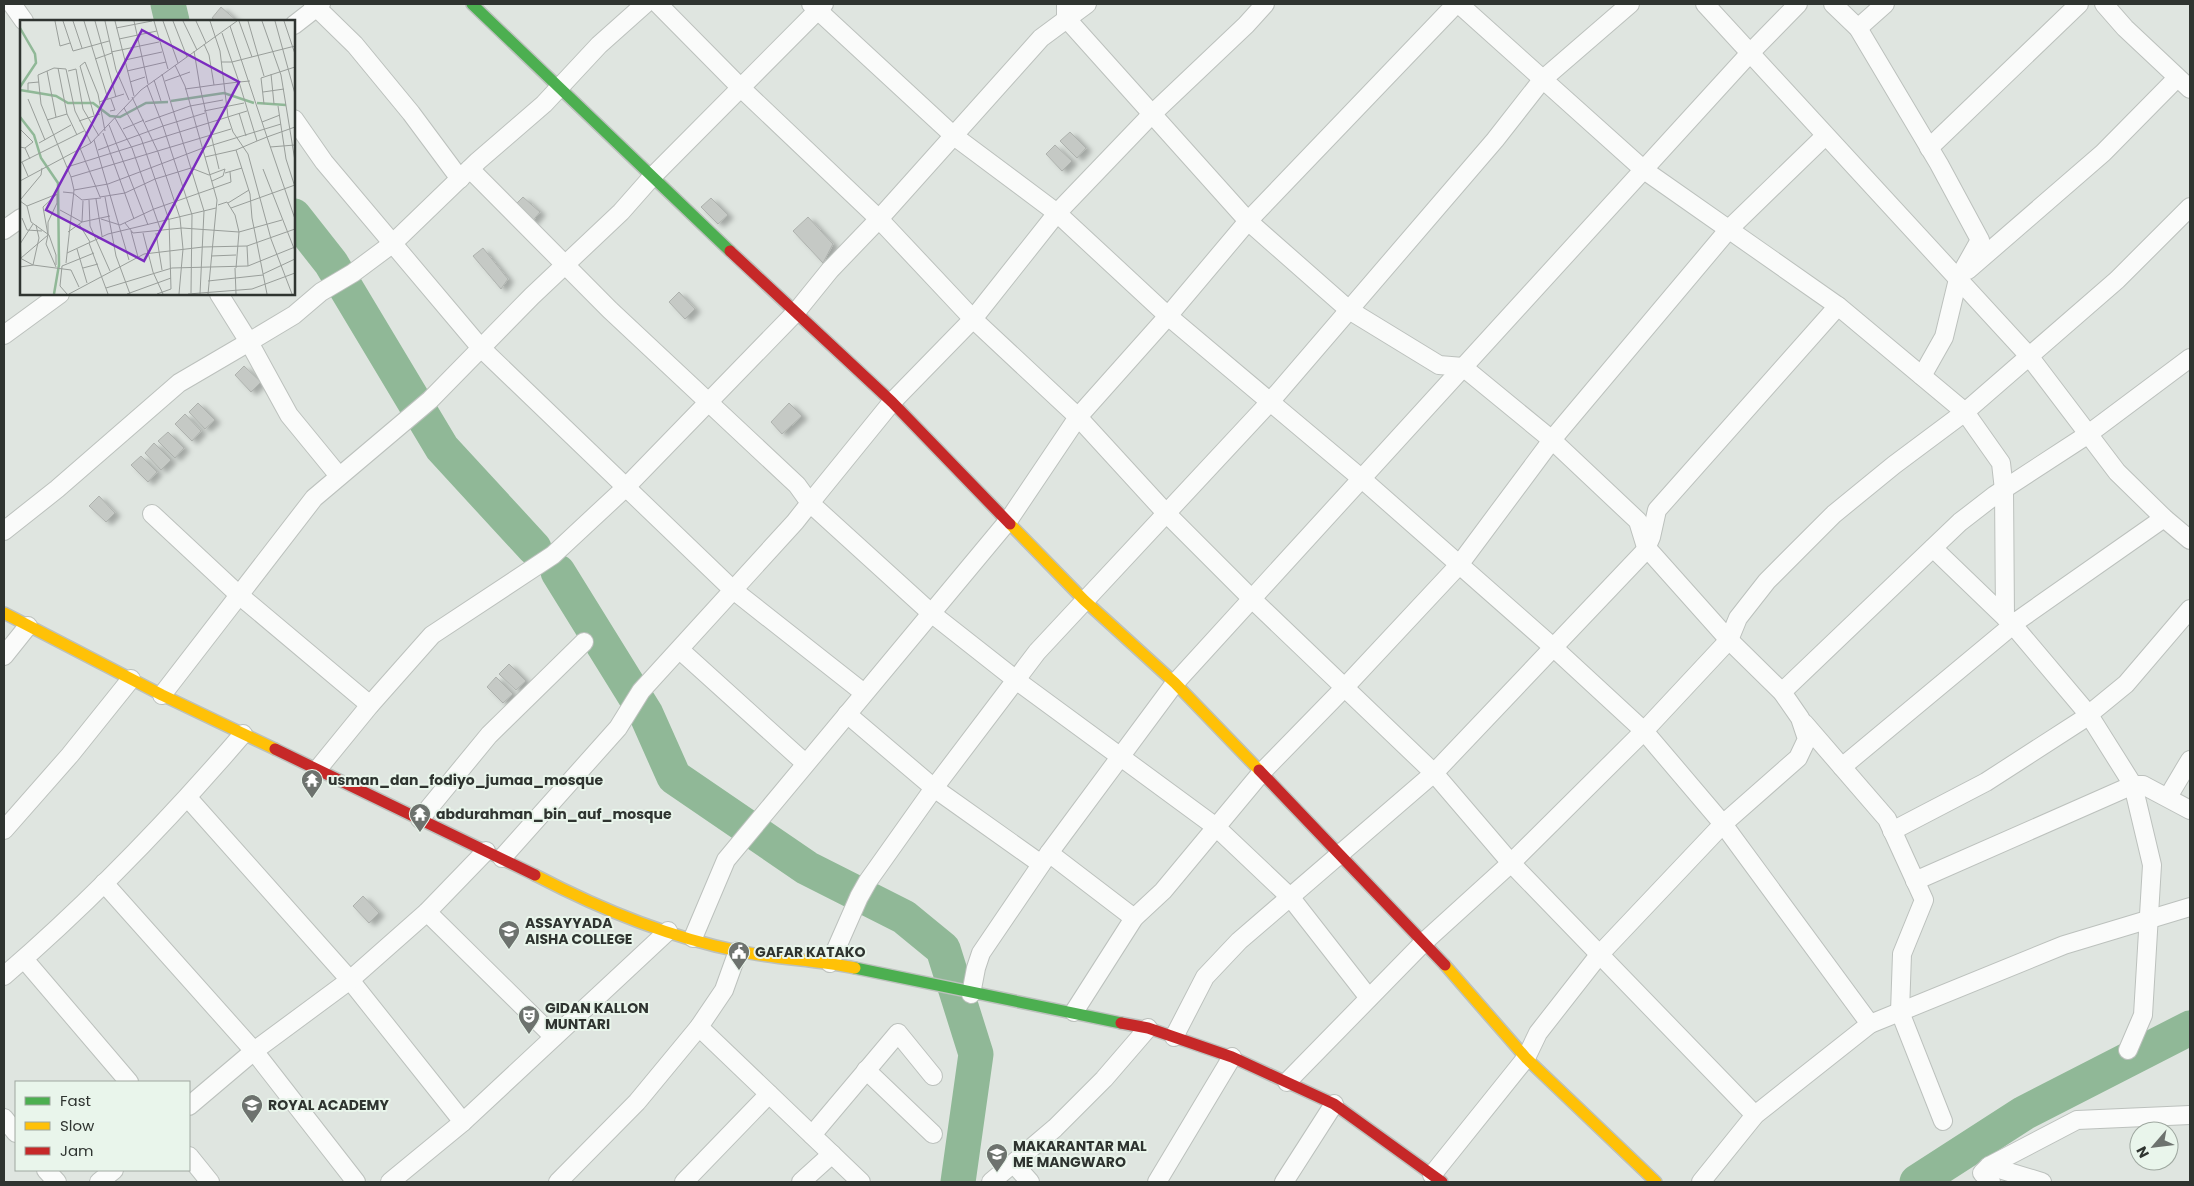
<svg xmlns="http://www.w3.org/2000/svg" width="2194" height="1186" font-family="Poppins,sans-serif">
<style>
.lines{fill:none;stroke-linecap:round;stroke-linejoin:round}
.river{stroke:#90b897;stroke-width:35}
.building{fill:#c5c9c5;stroke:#aeb2ae;filter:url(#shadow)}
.street-casing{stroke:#bcc1bd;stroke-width:20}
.fast-casing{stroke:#bcc1bd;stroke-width:14}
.slow-casing{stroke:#bcc1bd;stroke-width:14}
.jam-casing{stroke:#bcc1bd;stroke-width:14}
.street{stroke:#fafbfa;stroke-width:18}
.fast{stroke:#4caf50;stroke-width:11}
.slow{stroke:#ffc107;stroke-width:11}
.jam{stroke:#c62828;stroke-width:11}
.labels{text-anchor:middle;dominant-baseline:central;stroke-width:4;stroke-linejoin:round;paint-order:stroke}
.poi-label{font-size:14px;font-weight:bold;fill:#2f3430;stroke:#e9f5eb;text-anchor:start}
.inset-river{fill:none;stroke:#90b897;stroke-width:2.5}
.inset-road{fill:none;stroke:#999e9a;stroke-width:1}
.view{fill:#7b2cbf;fill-opacity:0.15;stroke:#7b2cbf;stroke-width:2.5}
.inset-edge{fill:none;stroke:#2f3430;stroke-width:2.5}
</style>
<defs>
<filter id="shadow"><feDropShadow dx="5.5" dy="3" stdDeviation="2.5" flood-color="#0004"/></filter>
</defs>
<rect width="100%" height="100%" fill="#dfe5e0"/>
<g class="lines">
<g class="river">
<path d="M168,4L172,21"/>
<path d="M294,216L331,263L442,448L534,548"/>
<path d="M558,572L646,714L674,777L807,868L904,917L943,949L976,1054L958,1182"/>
<path d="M1917,1182L2024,1113L2190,1028"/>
</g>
</g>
<g class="building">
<path d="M221,7L237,21H216L212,18Z"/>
<path d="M1070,132L1086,148L1077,158L1060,141Z"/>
<path d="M1055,145L1072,161L1062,171L1046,154Z"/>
<path d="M523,197L540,212L531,223L513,207Z"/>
<path d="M711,198L728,215L718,224L701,207Z"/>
<path d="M808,217L833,244L823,263L793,231Z"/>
<path d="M483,248L508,279L501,289L473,256Z"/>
<path d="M679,292L695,309L685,319L669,302Z"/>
<path d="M244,366L261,382L251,392L235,375Z"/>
<path d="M198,403L215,420L205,429L189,412Z"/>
<path d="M789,403L802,416L782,434L771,422Z"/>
<path d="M185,414L201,431L192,441L175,424Z"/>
<path d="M168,432L184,448L175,458L158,441Z"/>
<path d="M154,443L171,460L161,470L145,453Z"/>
<path d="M141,456L157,472L148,482L131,465Z"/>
<path d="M99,496L115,513L106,522L89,506Z"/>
<path d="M509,664L526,681L516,690L499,674Z"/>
<path d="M496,677L513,694L503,703L487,687Z"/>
<path d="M363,896L379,913L369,923L353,906Z"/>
</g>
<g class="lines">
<g class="street-casing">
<g id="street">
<path d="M12,4L24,21"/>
<path d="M313,4L355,45L411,113L460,179"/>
<path d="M658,4L741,88L879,219L973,319L1078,417L1166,513L1252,599L1434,773L1511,863L1755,1115"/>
<path d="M811,4L954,136L1057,213L1168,316L1362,479L1554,648L1644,731L1723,824L1870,1024"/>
<path d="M1066,4V18L1248,221L1349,310L1439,365L1463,367L1552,440L1638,521L1646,547L1729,640L1782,692L1800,718L1807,739L1798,758L1723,824L1599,955L1538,1033L1526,1058L1432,1175"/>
<path d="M1265,4L1246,25L1151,115L1057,213L973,319L892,402L810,503L931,613L1016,680L1216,827L1291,898L1369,998"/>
<path d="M1459,4L1644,170L1838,306L1965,412L2001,463L2004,490L2005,617"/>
<path d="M1705,4L2029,356L2117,472L2164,518L2190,540"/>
<path d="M1833,4L1858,28L1939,164L1980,240L1958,279L1944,337L1922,376"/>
<path d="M2104,4L2125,28L2190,89"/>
<path d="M294,25L321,4"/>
<path d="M1858,28L1885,4"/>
<path d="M294,119L324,162L480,347L732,589L864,693"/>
<path d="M1929,148L2079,4"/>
<path d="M470,169L610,310L797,485L810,503L795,522L641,691L618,728L502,858"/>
<path d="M4,230L21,218"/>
<path d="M1968,270L2103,153L2177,78"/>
<path d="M4,335L60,294"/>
<path d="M339,476L289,415L249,342L294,315L321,292L353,273L392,244L478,161L544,104L599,45L645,4"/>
<path d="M152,514L239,595L370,705"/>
<path d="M4,531L57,489L179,383L249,342L219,294"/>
<path d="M1933,548L2013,625L2089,715L2133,785L2152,865L2143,1015L2128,1050"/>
<path d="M680,650L805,763"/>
<path d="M4,656L28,626"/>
<path d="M1782,692L1960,522L1995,495L2087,435L2190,358"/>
<path d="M162,695L314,498L430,400L532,296L621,212L651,178L824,4"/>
<path d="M847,714L934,788L1041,864"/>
<path d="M1804,723L1887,819L1924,900L1902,954L1900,1012L1943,1121"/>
<path d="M1842,767L2020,619L2164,518"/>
<path d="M317,770L370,705L432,635L553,555L625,488L796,312L830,270L879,219L1041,38L1087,4"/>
<path d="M2168,797L2190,760"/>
<path d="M188,798L350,980L463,1122"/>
<path d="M420,819L489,735L584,642"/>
<path d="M4,830L70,755L131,679"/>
<path d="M1892,831L1986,782L2082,720L2126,684L2190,609"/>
<path d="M1049,853L1134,918"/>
<path d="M1915,881L2133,785H2143L2190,810"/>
<path d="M104,883L254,1051L356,1182"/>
<path d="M427,912L554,1037"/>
<path d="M693,938L726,860L1008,521L1078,417L1168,316L1248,221L1456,4"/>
<path d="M24,959L129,1082"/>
<path d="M830,963L859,897L868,881L934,788L1037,652L1270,402L1495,140L1542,80L1630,4"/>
<path d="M4,976C90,902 169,820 243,734"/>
<path d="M971,994L976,968L981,953L1049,853L1175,683L1750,53L1798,4"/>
<path d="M1074,1012L1134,918L1163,891L1262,772L1345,687L1459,565L1555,436L1729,229L1825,136"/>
<path d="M699,1027L861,1182"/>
<path d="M1174,1037L1205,977L1239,941L1434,773L1645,551L1651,537L1657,510L1838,306"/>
<path d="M866,1070L933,1134"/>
<path d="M1287,1082L1424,942L1511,863L1644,731L1729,640L1738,618L1767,581L1834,514L1894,465L1965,412L2117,280L2190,207"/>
<path d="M189,1106L254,1051L350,980L427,912L486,851"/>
<path d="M4,1118L16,1133"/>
<path d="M812,1135L898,1033L933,1076"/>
<path d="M189,1156L210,1182"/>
<path d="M1014,1164L1030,1182"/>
<path d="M1989,1166L1982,1173L1991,1182"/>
<path d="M46,1170L57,1182"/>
<path d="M99,1182L114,1170"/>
<path d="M390,1182L463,1122L668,931"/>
<path d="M558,1182L637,1102L699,1027L724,990L738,951"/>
<path d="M684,1182L769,1094"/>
<path d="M801,1182L832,1154"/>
<path d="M991,1182L1055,1128L1104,1079L1148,1028"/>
<path d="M1157,1182L1232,1057"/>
<path d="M1284,1182L1334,1104"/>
<path d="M1701,1182L1755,1115L1870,1024L2064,945L2190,907"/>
<path d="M2042,1182L1989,1166L2077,1120L2190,1115"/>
</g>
</g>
<g class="fast-casing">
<g id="fast">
<path d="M472,4L730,251"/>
<path d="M855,968L1121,1023"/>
</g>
</g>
<g class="slow-casing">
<g id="slow">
<path d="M1010,524L1084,600L1175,683L1259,770"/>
<path d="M4,613L162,695L275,749"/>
<path d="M535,875C598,908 668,937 738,951C776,959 816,960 855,968"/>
<path d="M1445,965L1526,1058L1656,1182"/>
</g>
</g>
<g class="jam-casing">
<g id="jam">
<path d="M730,251L892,402L1010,524"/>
<path d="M275,749L535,875"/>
<path d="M1259,770L1445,965"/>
<path d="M1121,1023L1148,1028L1232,1057L1334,1104L1442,1182"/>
</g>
</g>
<use href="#street" class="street"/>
<use href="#fast" class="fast"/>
<use href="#slow" class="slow"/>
<use href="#jam" class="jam"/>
</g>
<defs>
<g id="temple-pin" transform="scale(1.125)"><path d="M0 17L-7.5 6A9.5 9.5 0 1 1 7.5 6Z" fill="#6d726e" stroke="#e9f5eb"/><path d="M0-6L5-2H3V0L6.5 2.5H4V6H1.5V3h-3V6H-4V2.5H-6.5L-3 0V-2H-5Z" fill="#fff"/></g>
<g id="school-pin" transform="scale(1.125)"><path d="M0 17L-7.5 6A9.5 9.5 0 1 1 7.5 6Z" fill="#6d726e" stroke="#e9f5eb"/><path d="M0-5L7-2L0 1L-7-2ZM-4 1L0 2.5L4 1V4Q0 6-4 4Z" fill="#fff"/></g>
<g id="civic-pin" transform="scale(1.125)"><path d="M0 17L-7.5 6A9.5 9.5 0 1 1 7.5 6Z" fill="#6d726e" stroke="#e9f5eb"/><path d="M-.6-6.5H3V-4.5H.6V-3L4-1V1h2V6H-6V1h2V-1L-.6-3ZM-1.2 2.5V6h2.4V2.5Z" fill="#fff"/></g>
<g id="theatre-pin" transform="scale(1.125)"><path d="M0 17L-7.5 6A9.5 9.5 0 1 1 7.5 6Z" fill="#6d726e" stroke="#e9f5eb"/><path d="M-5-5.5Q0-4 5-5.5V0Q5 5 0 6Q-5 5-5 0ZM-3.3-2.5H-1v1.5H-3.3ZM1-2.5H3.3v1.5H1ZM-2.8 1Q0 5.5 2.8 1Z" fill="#fff"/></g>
</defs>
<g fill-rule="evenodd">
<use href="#temple-pin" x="312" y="780"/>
<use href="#temple-pin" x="420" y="814"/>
<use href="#school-pin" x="509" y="931"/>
<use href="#civic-pin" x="739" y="952"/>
<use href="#theatre-pin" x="529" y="1016"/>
<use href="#school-pin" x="252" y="1105"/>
<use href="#school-pin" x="997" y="1154"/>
</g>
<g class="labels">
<g class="poi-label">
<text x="328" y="780">usman_dan_fodiyo_jumaa_mosque</text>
<text x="436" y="814">abdurahman_bin_auf_mosque</text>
<text x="525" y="923">ASSAYYADA<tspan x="525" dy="16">AISHA COLLEGE</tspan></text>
<text x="755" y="952">GAFAR KATAKO</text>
<text x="545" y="1008">GIDAN KALLON<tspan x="545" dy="16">MUNTARI</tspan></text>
<text x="268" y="1105">ROYAL ACADEMY</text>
<text x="1013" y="1146">MAKARANTAR MAL<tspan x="1013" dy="16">ME MANGWARO</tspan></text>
</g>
</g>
<g transform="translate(20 20)">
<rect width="275" height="275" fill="#dfe5e0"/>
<path class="inset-river" d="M0,8L15,34L16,43L0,67M0,70L36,76L48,83H73L90,96L100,97L126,83L148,82M151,81L204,73L234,83M237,83L266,85M0,97L14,115L21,138L38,163L39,245L34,274"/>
<path class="inset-road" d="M35,1L40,26L50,23M43,1L53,31L89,21M53,1L62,28M64,1L88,79M75,1L96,77M85,1L96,50L109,80M95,1L114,76M114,1L128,64M134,1L148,49M143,1L158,43M153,1L167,37M163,1L177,30M176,1L186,23M190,1L200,31L208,97L213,112L228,134L251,219L272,274M219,1L232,37M228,1L244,56M242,1L261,55L275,141M255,1L275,74M264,1L275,34M210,6L247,117L237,121M96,8L132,1M99,19L137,11M184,24L189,35L194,65L219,62L202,13M174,31L180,67L194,65M91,32L139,22M75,39L92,33M105,40L142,32M201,42H212L275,26M155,45L165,66L197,180L188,274M27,51L36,97M48,51L56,49L63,89L79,116M107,51L146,42M142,54L184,191L180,274M251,54L254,84M134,60L141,81M145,61L170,52M110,62L125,57M127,65L143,106L185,93M165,69L180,67L199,149M8,70V63L19,62M243,72L264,69M112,77L138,132L160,198L163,229L159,274M8,79L25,120M79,82L104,74M244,84L241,58L275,47M258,86L266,139L275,167M104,88L121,118L149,200L151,269L137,274M90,91L95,90L91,79M184,91L224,83M219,93L226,116M47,94L57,115M74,95L60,46L65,42L78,74L85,111M95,98L112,128L141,211M27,100L47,94L38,48M59,101L80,94M125,102L170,86L203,80M242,102L260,95M89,105L128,205M275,107L247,117L275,199M0,109L13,122L5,128M103,109L124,100M83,113L114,199M74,120L109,240M19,123L51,105M0,127L5,128L10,139M250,127L275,125M60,128L80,177L105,173L135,159L171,148L189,155L205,149L203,156L192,161M78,130L143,106L172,195L171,273M216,130L230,174L232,198L247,274M185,137L216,130L237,121L219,62L230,61M2,142L8,156M0,143L64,111M47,147L227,91M243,149L275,231M205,153L222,148M51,157L211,109M0,161L71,123L121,70L217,1M54,170L88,164L183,128L261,104M43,172L53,173L62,180L81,178M85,177L96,236L110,274M1,179L21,155L22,148M76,179L82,216M69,180L70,206L90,251M0,181L7,186L11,202L29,215L36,235V245M208,183L229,170M198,185L207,182L215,195L219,212L216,248M7,186L37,174M211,188L275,165M40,190L62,202L90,196M2,198L7,210L22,211M81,199L100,205L134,189L211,162L210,152M105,203L113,213L162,208L219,212L262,200M59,204L70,222M111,211L118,237M48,212L62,202L63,181M123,213L133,252L143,274M136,213L142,250M0,216L1,238L28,215L23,187L37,174V183L28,202V215L26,224L36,247M69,223L88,274M0,224L13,204M227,226L228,246M57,229L67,263M47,233L88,214L196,188M191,236L216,235M0,238L13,245L19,218L16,205M46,243L54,170L51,157L21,84L18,55L34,48L46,49L55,91L71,123M0,247L13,245L51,250L59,267M63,248L78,244M215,248L216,274M243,254L275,239M188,261L243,255M86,268L152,248L228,246L275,227M47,274L40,266L42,246L74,233M49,274L124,234L183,227L227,226L275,209M107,274L151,258M168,274L232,269L275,253"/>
<path class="view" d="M122,10L219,62L124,241L26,190Z"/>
<rect width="275" height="275" class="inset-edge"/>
</g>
<rect width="2194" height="1186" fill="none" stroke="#2f3430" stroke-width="10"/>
<rect x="15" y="1081" width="175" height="90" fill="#e9f5eb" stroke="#9fa8a0"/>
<rect x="25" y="1097" width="25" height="8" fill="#4caf50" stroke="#9fa8a0"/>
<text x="60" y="1106" font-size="15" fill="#2f3430">Fast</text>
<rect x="25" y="1122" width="25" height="8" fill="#ffc107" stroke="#9fa8a0"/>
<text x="60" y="1131" font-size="15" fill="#2f3430">Slow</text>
<rect x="25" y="1147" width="25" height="8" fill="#c62828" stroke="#9fa8a0"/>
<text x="60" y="1156" font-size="15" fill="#2f3430">Jam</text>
<g transform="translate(2154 1146) rotate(242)"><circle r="24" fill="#e9f5eb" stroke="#9fa8a0"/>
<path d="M0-4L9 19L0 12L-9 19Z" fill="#6d726e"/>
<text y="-8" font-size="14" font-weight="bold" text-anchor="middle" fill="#2f3430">N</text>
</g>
</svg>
